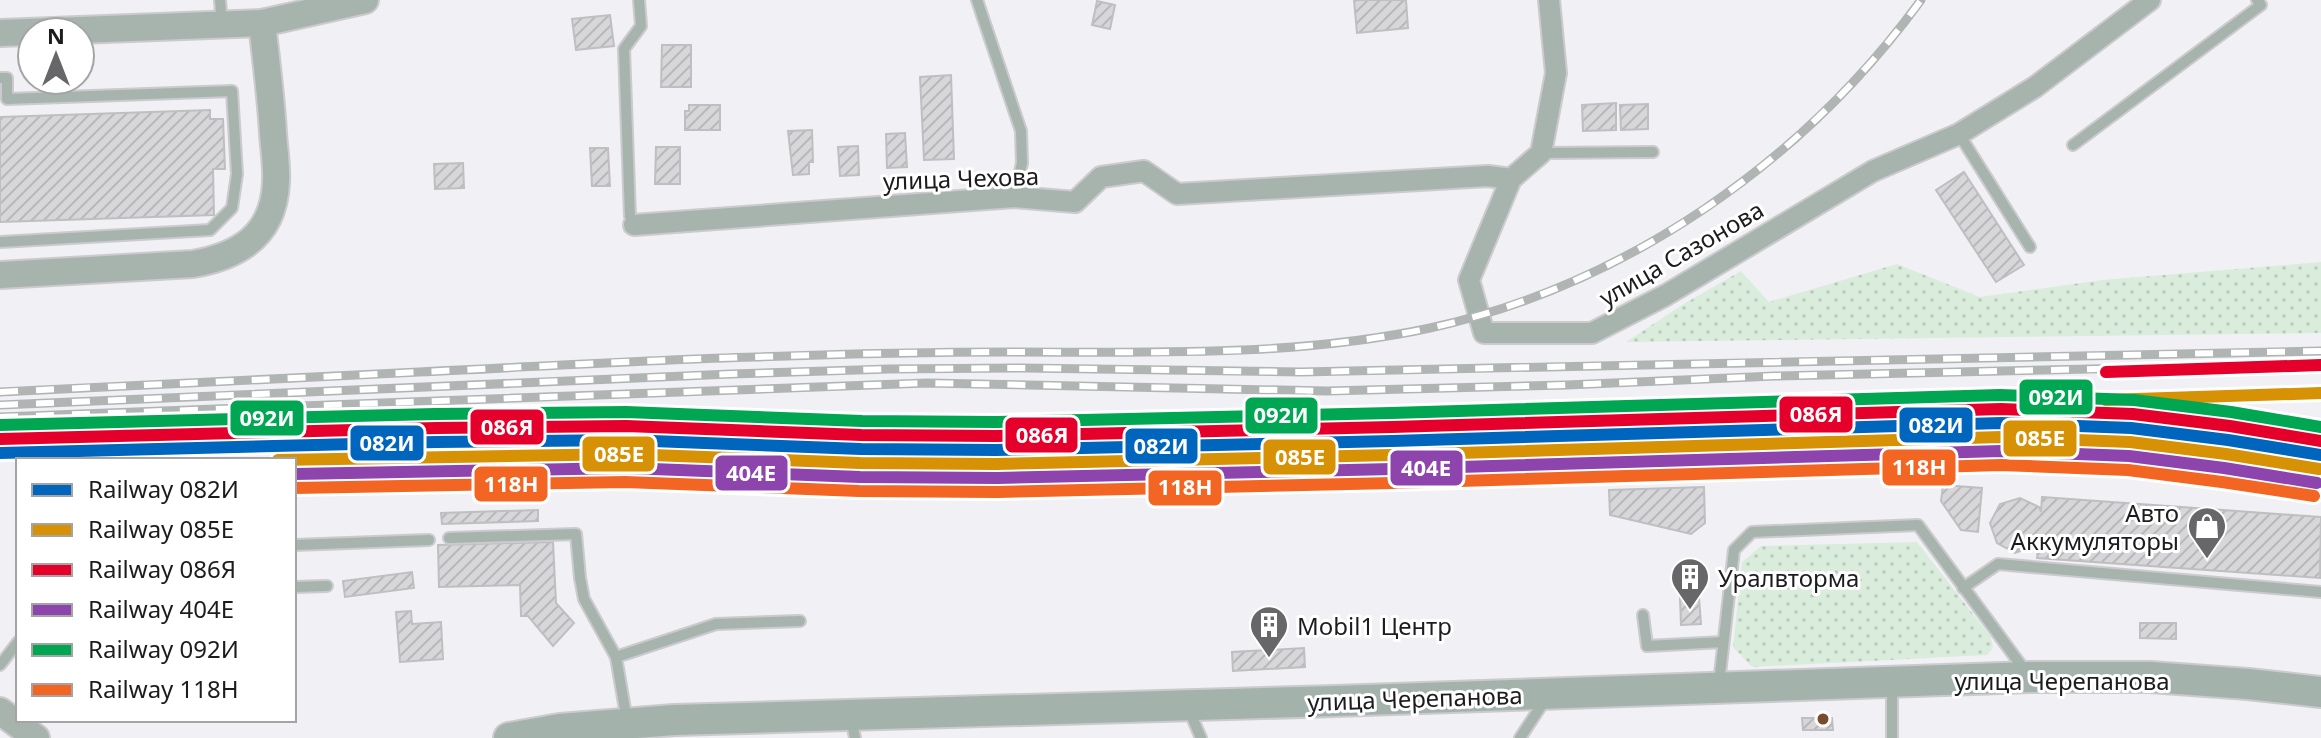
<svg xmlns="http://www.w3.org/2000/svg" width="2321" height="738" font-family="'Noto Sans',sans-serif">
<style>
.grass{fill:url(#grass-dots)}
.building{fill:url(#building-hatch);stroke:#bfbfc2;stroke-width:2}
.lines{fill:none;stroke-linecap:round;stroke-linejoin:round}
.service-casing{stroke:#cbcbce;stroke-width:14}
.minor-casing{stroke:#cbcbce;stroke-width:24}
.tertiary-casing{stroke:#cbcbce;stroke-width:30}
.secondary-casing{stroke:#cbcbce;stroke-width:34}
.service{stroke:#a7b4ae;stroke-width:10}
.minor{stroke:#a7b4ae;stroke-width:20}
.tertiary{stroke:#a7b4ae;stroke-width:26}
.secondary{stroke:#a4b2ac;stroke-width:30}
.rail-casing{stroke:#b0b5b4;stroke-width:9}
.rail{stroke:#fff;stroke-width:6;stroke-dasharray:18;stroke-linecap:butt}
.rail-1-casing{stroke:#fff;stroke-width:18}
.rail-2-casing{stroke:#fff;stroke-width:18}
.rail-3-casing{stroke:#fff;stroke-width:18}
.rail-4-casing{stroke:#fff;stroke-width:18}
.rail-5-casing{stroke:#fff;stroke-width:18}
.rail-6-casing{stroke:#fff;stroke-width:18}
.rail-1{stroke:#0065bd;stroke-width:12}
.rail-2{stroke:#d69105;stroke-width:12}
.rail-3{stroke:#e4002b;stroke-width:12}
.rail-4{stroke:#8e44ad;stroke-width:12}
.rail-5{stroke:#00a651;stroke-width:12}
.rail-6{stroke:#f26522;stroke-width:12}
.bus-dot{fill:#7a4b2a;stroke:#fff;stroke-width:3}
.labels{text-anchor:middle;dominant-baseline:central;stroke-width:6;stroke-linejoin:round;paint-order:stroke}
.street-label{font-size:24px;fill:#1c1c1f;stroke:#fff}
.poi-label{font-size:24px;fill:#1c1c1f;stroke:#fff;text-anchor:start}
.line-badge{stroke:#fff;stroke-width:3}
.badge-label{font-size:22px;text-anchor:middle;font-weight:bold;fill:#fff}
</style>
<defs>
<pattern id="grass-dots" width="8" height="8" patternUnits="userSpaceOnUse" patternTransform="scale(2)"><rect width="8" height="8" fill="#daeddc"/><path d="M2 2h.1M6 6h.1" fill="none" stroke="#bacbbc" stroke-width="1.8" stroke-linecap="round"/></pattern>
<pattern id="building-hatch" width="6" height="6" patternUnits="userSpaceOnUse" patternTransform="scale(2)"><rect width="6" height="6" fill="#d7d7da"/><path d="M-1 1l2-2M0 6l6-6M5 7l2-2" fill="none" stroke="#b8b8bb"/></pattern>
</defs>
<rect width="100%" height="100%" fill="#f1f1f5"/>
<g class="grass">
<path d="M2321,262V333L1626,342L1682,305L1741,271L1769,302L1897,264L1980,297L2102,280Z"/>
<path d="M1917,542L1991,637L1993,648L1987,655L1752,667L1733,647L1742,562L1761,546Z"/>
</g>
<g class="building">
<path d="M1354,0H1406L1408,28L1357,33Z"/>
<path d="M1097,1L1115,5L1110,29L1092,25Z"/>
<path d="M610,15L614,46L576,50L572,19Z"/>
<path d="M662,45H691V87H661Z"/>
<path d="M951,75L954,159L924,160L920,77Z"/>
<path d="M1616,103V130L1583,131L1582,105Z"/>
<path d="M1648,104V129L1621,130L1620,105Z"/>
<path d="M689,105H720V130H685V111H689Z"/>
<path d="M210,110V119H223L225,169H213L214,215L0,222V117Z"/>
<path d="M812,130L813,162H809V174L793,175L788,131Z"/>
<path d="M905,133L907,167L887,168L886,134Z"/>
<path d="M858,146L859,175L840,176L838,147Z"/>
<path d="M656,147H680V184H655Z"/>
<path d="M590,148H608L610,186H592Z"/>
<path d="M463,163L464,188L435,189L434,164Z"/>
<path d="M1964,172L2024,265L1996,282L1936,190Z"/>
<path d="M1810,441V454H1792V442Z"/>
<path d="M1943,485L1982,488L1978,532L1961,530L1941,501Z"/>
<path d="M1704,487L1705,523L1691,534L1610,515L1609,490Z"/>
<path d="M2042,497L2321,517L2320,578L2037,558L2039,541L2035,546L2015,553L1997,543L1990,523L2000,504L2020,498L2039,507L2041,512Z"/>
<path d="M538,510V521L442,524L441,513Z"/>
<path d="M553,542L556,603L574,623L553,646L528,616H521L520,585L439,587L438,545Z"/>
<path d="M412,572L414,588L345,597L343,581Z"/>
<path d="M1699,597L1701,624L1681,625L1680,598Z"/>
<path d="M411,611L412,624L441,622L443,659L400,662L396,612Z"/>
<path d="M2140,623H2176V639L2140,638Z"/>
<path d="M1304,648L1305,667L1233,671L1232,652Z"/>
<path d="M1802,718H1832L1833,730H1803Z"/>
</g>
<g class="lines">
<g class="service-casing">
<g id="service">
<path d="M220,0L222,24"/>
<path d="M977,0L1021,131L1022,163L1014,197"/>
<path d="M0,78H7V99L232,91L237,174L232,208L210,230L0,242"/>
<path d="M1959,134L2030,247"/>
<path d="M2073,145L2261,5L2257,0"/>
<path d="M1541,153L1653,152"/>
<path d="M634,225L630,216L624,49L641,26L639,0"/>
<path d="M449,538L576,534L580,578L584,599L616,657L627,721"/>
<path d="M294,545L429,540"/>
<path d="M294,587L327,586"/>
<path d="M1963,588L1998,564L2321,592"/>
<path d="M1643,615L1647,646L1723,642"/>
<path d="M616,657L716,624L800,621"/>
<path d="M0,665L18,642"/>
<path d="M1719,683L1734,550L1752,532L1918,525L2026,672"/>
<path d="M1892,685V738"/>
<path d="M1189,710L1201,738"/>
<path d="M851,717L855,738"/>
<path d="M1520,738L1545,700"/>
</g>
</g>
<g class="minor-casing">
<g id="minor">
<path d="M1549,0L1556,73L1541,153L1511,179L1469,280L1484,333H1592L1666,295L1873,171L1959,134L2035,87L2150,0"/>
<path d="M634,225L1014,197L1075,202L1101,177L1144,171L1177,194L1488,176L1511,179"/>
</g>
</g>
<g class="tertiary-casing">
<g id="tertiary">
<path d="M0,33L262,23L365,0"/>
<path d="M0,275L193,264C240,256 274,235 276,182C277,166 274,149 273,133C271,97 266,60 262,23"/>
<path d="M0,711L36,738"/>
</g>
</g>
<g class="secondary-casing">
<path id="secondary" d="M509,738L560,729L674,720L1335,701L2030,677H2150L2248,684L2321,692"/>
</g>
<use href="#service" class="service"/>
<use href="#minor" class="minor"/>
<use href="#tertiary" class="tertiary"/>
<use href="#secondary" class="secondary"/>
<g class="rail-casing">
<g id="rail">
<path d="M0,392C140,385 279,379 419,372C531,367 644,360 756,357C841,354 927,352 1012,352C1148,352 1296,357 1430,328C1626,285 1803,162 1921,0"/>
<path d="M0,405L731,374L889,369L1023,368L1301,372L2321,351"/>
<path d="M0,417L927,383L1327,391L1567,385L1775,376L2321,364"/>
<path d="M1960,438L2161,449L2207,454L2264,473L2321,472"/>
</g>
</g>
<use href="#rail" class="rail"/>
<g class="rail-1-casing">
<path id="rail-1" d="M0,453L436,442L626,440L861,449L996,450L1392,441L2001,423L2131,428L2228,440L2321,455"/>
</g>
<g class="rail-2-casing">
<g id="rail-2">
<path d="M2106,400L2321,393"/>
<path d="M278,460L626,454L860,463L996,464L1392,455L2001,437L2130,442L2226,454L2319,469"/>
</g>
</g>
<g class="rail-3-casing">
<g id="rail-3">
<path d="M2106,372L2321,365"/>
<path d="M0,439L436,428L626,426L861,435L996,436L1392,427L2001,409L2133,414L2230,426L2321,441"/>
</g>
</g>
<g class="rail-4-casing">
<path id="rail-4" d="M294,474L626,468L860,477L997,478L1393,469L2001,451L2129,456L2224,468L2317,483"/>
</g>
<g class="rail-5-casing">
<path id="rail-5" d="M0,425L435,414L626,412L862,421L996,422L1391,413L2000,395L2134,400L2231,412L2321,427"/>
</g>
<g class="rail-6-casing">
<path id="rail-6" d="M294,488L625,482L859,491L997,492L1393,483L2001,465L2128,470L2222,482L2314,496"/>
</g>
<use href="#rail-1" class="rail-1"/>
<use href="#rail-2" class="rail-2"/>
<use href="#rail-3" class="rail-3"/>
<use href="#rail-4" class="rail-4"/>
<use href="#rail-5" class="rail-5"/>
<use href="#rail-6" class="rail-6"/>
</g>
<defs>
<g id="shop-pin" transform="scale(2)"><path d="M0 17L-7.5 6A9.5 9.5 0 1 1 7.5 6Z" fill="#67676a" stroke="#fff"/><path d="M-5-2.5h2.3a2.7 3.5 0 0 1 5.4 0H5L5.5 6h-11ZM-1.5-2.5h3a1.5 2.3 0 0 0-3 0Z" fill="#fff"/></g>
<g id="building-pin" transform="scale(2)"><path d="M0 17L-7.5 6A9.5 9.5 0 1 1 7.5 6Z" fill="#67676a" stroke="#fff"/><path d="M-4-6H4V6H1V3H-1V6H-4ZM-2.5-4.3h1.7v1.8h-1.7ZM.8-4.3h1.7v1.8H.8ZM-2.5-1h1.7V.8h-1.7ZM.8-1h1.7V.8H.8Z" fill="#fff"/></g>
</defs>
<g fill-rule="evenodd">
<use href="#shop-pin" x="2207" y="526"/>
<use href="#building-pin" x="1690" y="577"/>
<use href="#building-pin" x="1269" y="625"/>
</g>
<circle class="bus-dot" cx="1823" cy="719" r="7"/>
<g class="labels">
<g class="street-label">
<text transform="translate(961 178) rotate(-2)">улица Чехова</text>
<text transform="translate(1681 253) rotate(-30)">улица Сазонова</text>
<text x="2062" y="680">улица Черепанова</text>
<text transform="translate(1415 698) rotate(-2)">улица Черепанова</text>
</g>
<g class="poi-label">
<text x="2179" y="512" text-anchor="end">Авто<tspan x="2179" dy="28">Аккумуляторы</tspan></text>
<text x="1718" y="577">Уралвторма</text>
<text x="1297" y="625">Mobil1 Центр</text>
</g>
</g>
<g class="line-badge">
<rect x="2018" y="378" width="76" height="38" rx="8" fill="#00a651"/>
<rect x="1778" y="395" width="76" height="39" rx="8" fill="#e4002b"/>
<rect x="1244" y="396" width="75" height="39" rx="8" fill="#00a651"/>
<rect x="229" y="399" width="76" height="38" rx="8" fill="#00a651"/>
<rect x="1898" y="406" width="76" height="38" rx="8" fill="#0065bd"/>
<rect x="469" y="408" width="76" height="38" rx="8" fill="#e4002b"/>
<rect x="1004" y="416" width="75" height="38" rx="8" fill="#e4002b"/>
<rect x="2002" y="419" width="76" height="39" rx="8" fill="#d69105"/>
<rect x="349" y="424" width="76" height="38" rx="8" fill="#0065bd"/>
<rect x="1124" y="427" width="75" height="38" rx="8" fill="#0065bd"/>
<rect x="581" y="435" width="75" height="38" rx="8" fill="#d69105"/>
<rect x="1262" y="438" width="75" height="38" rx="8" fill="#d69105"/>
<rect x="1881" y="448" width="76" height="39" rx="8" fill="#f26522"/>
<rect x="1389" y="449" width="75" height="38" rx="8" fill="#8e44ad"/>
<rect x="714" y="454" width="75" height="38" rx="8" fill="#8e44ad"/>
<rect x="473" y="465" width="76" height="38" rx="8" fill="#f26522"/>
<rect x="1147" y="469" width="76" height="38" rx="8" fill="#f26522"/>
</g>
<g class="badge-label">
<text x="2056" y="405">092И</text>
<text x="1816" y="422">086Я</text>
<text x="1281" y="423">092И</text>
<text x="267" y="426">092И</text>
<text x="1936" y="433">082И</text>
<text x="507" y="435">086Я</text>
<text x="1042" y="443">086Я</text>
<text x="2040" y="446">085Е</text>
<text x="387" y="451">082И</text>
<text x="1161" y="454">082И</text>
<text x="619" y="462">085Е</text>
<text x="1300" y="465">085Е</text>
<text x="1919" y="475">118Н</text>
<text x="1426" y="476">404Е</text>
<text x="751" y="481">404Е</text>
<text x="511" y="492">118Н</text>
<text x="1185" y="495">118Н</text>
</g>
<rect x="16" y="458" width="280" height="264" fill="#ffffff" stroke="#a4a4a5" stroke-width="2"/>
<rect x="32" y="484" width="40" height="12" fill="#0065bd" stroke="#a4a4a5" stroke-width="2"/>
<text x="88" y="498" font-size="24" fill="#1c1c1f">Railway 082И</text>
<rect x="32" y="524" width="40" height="12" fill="#d69105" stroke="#a4a4a5" stroke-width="2"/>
<text x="88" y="538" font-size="24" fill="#1c1c1f">Railway 085Е</text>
<rect x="32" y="564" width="40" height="12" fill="#e4002b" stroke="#a4a4a5" stroke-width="2"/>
<text x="88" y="578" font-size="24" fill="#1c1c1f">Railway 086Я</text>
<rect x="32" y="604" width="40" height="12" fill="#8e44ad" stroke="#a4a4a5" stroke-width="2"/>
<text x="88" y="618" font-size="24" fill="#1c1c1f">Railway 404Е</text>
<rect x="32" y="644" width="40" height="12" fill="#00a651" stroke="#a4a4a5" stroke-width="2"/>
<text x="88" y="658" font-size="24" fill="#1c1c1f">Railway 092И</text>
<rect x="32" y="684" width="40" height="12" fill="#f26522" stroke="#a4a4a5" stroke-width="2"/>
<text x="88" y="698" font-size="24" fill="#1c1c1f">Railway 118Н</text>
<g transform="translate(56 56)"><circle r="38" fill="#ffffff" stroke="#a4a4a5" stroke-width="2"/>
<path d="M0-6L14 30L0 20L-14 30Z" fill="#67676a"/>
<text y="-12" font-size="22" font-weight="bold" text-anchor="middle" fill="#1c1c1f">N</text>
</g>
</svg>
